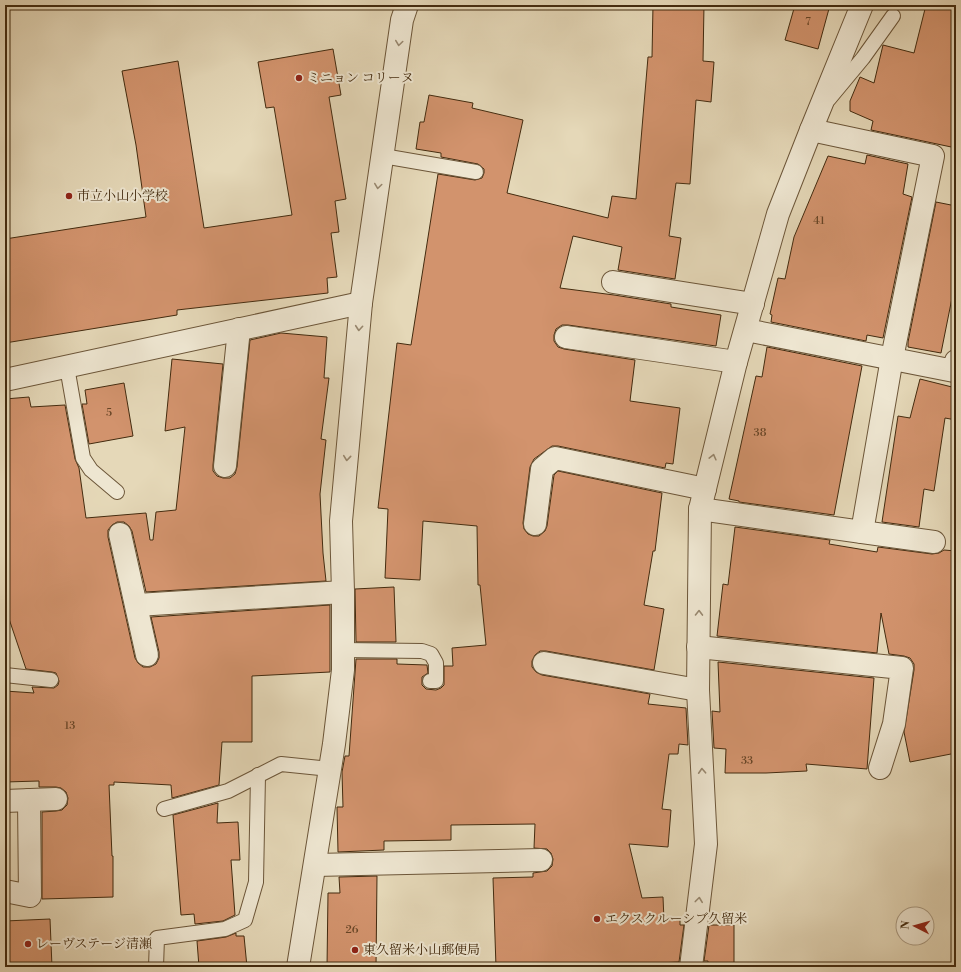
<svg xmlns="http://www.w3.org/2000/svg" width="961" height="972" font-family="'Libre Bodoni','Noto Serif JP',serif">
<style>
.building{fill:#d2936d;stroke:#432b0f}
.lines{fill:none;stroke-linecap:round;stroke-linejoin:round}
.lane-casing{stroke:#6c5639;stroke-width:16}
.street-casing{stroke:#6c5639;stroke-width:24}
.lane{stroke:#eee6d1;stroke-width:14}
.street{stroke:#eee6d1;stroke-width:22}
.oneway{stroke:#988870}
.poi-dot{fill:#8f2418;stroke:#eee6d1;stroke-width:1.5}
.labels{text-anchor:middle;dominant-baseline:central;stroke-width:4;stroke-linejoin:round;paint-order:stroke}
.number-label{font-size:11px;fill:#674526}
.poi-label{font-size:13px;fill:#432b0f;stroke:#eee6d1;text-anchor:start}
</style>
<rect width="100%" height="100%" fill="#e5d8b8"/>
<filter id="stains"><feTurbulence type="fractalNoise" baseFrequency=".005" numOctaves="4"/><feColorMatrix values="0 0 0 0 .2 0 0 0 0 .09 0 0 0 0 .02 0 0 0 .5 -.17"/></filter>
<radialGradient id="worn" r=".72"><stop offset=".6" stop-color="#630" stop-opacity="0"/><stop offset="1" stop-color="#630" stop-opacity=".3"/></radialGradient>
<g class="building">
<path d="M653,5H704L703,61L714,62L711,102L696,100L690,184L676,183L669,236L681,238L675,279L618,270L622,247L573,236L560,288L614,295L671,304V307L721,315L716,346L568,325H562L556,329L554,335V341L558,347L564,349L635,360L630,401L680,408L673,464L666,463L665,468L558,446H552L534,459L530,467L523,523L524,529L528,534L533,536H539L545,531L547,526L554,475L558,471L662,493L655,551H653L644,605L664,609L654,670L546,651H540L535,655L532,661V667L536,672L542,675L650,694L648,704L686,708L688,745L679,744L678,754H669L662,809L671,810L668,847L629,844L642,898L663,897L664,920L680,919V925H684L679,962L636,964L616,967H496L493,878L533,877V873L547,871L552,866L553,859L551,853L547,849L534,848L535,824L451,825V840L384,841V850L338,852L337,807H343L342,772L345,756H349L356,659H397V664L427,665L428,673L422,677V685L426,689L436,690L441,688L444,685V666H453L452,648L486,645L480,585H478L477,526L423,521L420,580L385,578L388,509L378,508L397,343L411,345L438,174L475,180L482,178L484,173V169L478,164L441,157V153L416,149L420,122H424L429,95L473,103L472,108L523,120L507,193L608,218L612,196L636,199L648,57H652Z"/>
<path d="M795,5H830L818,49L785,40Z"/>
<path d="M926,5H956V148L871,130L873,121L850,111V101L860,77L874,83L883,45L914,53Z"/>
<path d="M333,49L341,95L329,97L346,199L335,201L339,232L331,233L337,277L327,278L328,293L177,310V315L5,343V239L146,217L136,145L122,71L178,61L204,228L292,215L274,107L266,108L258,62Z"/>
<path d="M867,155L908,164L903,194L912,197L883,338L867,335L866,341L771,322L772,315L770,314L778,278L785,279L794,237L828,156L865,164Z"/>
<path d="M936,202L956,206V293H953L941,353L908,347V342Z"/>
<path d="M281,333L327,337L324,378H329L321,439L326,440L320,494L323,553L326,581L146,592L132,531L129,526L124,522H117L112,525L108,530V537L135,658L138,663L143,667H150L156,664L159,658V652L151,617L330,605V672L252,676V742H222L219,785L172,798L171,785L114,782V785H109L112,856H113V897L42,899V812L56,811L62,810L67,805L68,798L66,792L61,788L56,787H39V781L5,782V691L34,693L32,687L54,688L58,685L59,681L56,673L52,672L26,669L5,607V399L29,397L31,407L65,405L75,459L79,468L86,518L146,513L150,540H153L156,512L176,510L185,427L165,431L172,359L223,364L213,465V471L217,476L223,478H230L235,474L237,467L250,340Z"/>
<path d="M767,347L862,366L834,515L739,502V501L729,499L756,376L762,377Z"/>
<path d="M920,379L956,388V420L945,418L934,491L924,489L919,527L882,522L898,416L910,418Z"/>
<path d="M124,383L133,436L89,444L82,404H87L85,390Z"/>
<path d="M735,527L830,540L829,544L877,552L878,547L932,554L939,553L944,550L956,551V753L910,762L904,732L914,670V664L910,658L904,656L889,654L881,613L877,653L717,636L723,584L728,585Z"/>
<path d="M394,587L396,642H356L355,589Z"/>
<path d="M718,662L874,678L867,769L806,764L807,771L766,773H725L726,749L714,748L712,711L720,712Z"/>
<path d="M218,803L217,823L238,822L240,860H231L235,915L223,921L195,924L194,914L181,915L173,815Z"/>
<path d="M377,876L376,967H327L328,893H340L339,877Z"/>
<path d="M50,919L52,967H5V921Z"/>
<path d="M709,925H734V967H708V961H704Z"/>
<path d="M236,933V936H244L247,967H199L197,941L226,937Z"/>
</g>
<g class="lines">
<g class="lane-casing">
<g id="lane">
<path d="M829,99L863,58L893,16"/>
<path d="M383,156L476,172"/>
<path d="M67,367L83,458L91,470L117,492"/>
<path d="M343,650L422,651L431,654L436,663V681H430"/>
<path d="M5,675L51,680"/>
<path d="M164,809L228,791L281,764L330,769"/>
<path d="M156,967L157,938L225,929L245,920L256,882L258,775"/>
</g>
</g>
<g class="street-casing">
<g id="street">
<path d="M613,282L753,304"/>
<path d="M746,330L954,371L956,361"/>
<path d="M566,337L736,362"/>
<path d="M5,380L361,303"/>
<path d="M225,466L239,329"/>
<path d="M700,509L862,532L892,358L933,156L811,130"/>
<path d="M535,524L542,469L555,458L705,489"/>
<path d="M862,532L934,542"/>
<path d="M120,534L147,655"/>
<path d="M137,605L343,592"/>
<path d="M698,647L902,668L894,724L880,768"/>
<path d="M544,663L698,690"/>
<path d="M5,801L56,799"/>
<path d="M315,865L541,860"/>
<path d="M5,891L30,896L29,800"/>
<path d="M298,967L334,744L343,670V592L341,521L361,303L402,20L407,5"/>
<path d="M691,967L706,844L698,690L700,509L736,362L778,214L811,130L862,5"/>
</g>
</g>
<use href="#lane" class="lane"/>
<use href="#street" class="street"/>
</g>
<defs><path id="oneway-chevron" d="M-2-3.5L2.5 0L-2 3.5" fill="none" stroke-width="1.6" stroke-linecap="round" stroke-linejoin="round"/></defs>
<g class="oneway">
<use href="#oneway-chevron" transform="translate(399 43) rotate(98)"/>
<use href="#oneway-chevron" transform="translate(378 186) rotate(98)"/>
<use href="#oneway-chevron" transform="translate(359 328) rotate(95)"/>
<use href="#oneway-chevron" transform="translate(713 457) rotate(-76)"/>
<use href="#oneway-chevron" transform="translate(347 458) rotate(96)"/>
<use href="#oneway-chevron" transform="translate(699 613) rotate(-89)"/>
<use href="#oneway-chevron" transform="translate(702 771) rotate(-93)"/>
<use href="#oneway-chevron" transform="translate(699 900) rotate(-83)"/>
</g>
<g class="poi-dot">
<circle cx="299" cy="78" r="4"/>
<circle cx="69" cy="196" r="4"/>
<circle cx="597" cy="919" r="4"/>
<circle cx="28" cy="944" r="4"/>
<circle cx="355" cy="950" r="4"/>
</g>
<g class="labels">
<g class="number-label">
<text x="808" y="22">7</text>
<text x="819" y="221">41</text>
<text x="109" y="413">5</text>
<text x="760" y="433">38</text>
<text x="70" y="726">13</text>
<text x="747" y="761">33</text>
<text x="352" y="930">26</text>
</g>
<g class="poi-label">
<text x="307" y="78">ミニョン コリーヌ</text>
<text x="77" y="196">市立小山小学校</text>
<text x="605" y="919">エクスクルーシブ久留米</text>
<text x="36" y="944">レーヴステージ清瀬</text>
<text x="363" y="950">東久留米小山郵便局</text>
</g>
</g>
<rect width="961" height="972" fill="none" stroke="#e5d8b8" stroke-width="20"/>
<rect x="6" y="6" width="949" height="960" fill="none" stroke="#432b0f" stroke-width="2"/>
<rect x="10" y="10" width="941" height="952" fill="none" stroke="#432b0f"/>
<g transform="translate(915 926) rotate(276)"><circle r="19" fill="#eee6d1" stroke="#aa9b83"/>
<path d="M0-3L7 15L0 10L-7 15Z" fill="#8f2418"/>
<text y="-6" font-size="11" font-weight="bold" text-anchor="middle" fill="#432b0f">N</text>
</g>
<rect width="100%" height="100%" filter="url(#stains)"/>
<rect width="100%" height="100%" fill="url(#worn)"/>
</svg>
